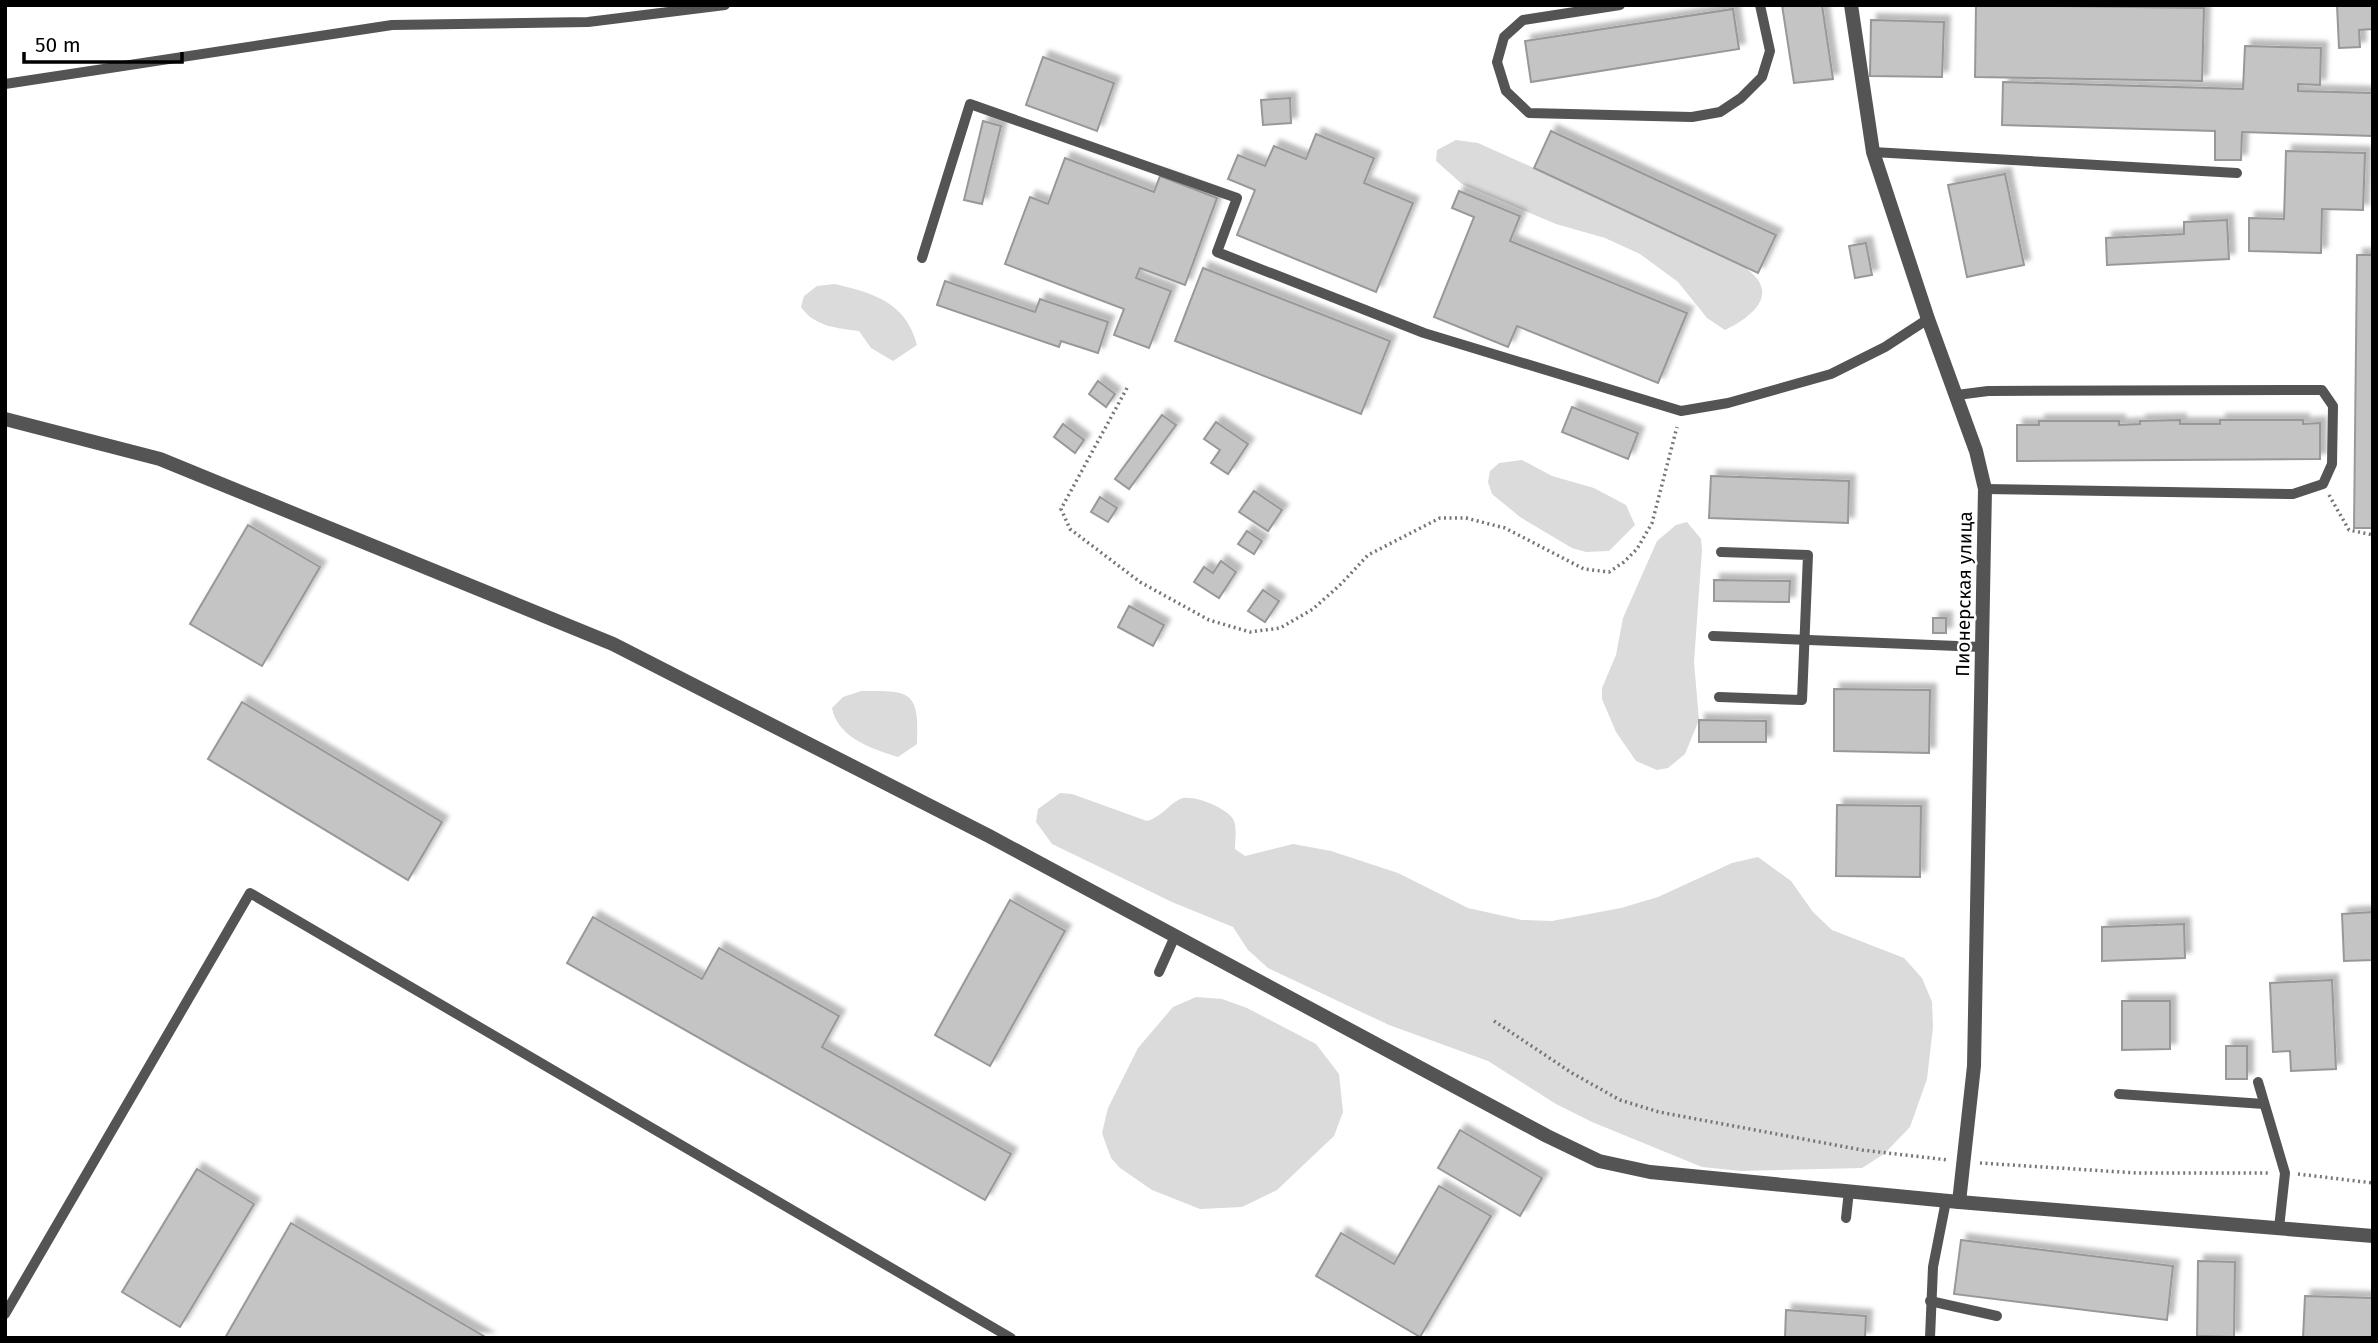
<svg xmlns="http://www.w3.org/2000/svg" width="2378" height="1343" font-family="'Fira Sans',sans-serif">
<style>
.green{fill:#dbdbdb}
.building{fill:#c4c4c4;stroke:#989898;stroke-width:2;filter:url(#shadow)}
.lines{fill:none;stroke-linecap:round;stroke-linejoin:round}
.path{stroke:#767676;stroke-width:3.5;stroke-dasharray:2 3.5;stroke-linecap:butt}
.lane{stroke:#545454;stroke-width:10}
.street{stroke:#545454;stroke-width:14}
.labels{text-anchor:middle;dominant-baseline:central;stroke-width:5;stroke-linejoin:round;paint-order:stroke}
.street-label{font-size:19px;fill:#000;stroke:#fff}
</style>
<defs>
<filter id="shadow"><feDropShadow dx="6" dy="-6" stdDeviation="2" flood-color="#0004"/></filter>
</defs>
<rect width="100%" height="100%" fill="#fff"/>
<g class="green">
<path d="M1456,140L1478,143L1733,257C1741,264 1752,272 1758,280C1774,303 1741,322 1725,330L1707,318L1678,282L1640,254L1605,238L1556,224L1462,184L1436,161L1437,150Z"/>
<path d="M835,284C873,293 906,302 917,345L893,361L871,348L859,331C837,328 815,327 801,307L804,296L817,286Z"/>
<path d="M1522,460L1552,476L1594,488L1626,505L1635,525L1609,551L1586,552L1572,548L1520,517L1492,494L1488,482L1490,471L1499,463Z"/>
<path d="M1687,522L1701,539L1702,550L1694,662L1699,720L1685,754L1668,768L1657,770L1636,761L1616,732L1602,699V688L1616,655L1623,618L1657,541L1676,525Z"/>
<path d="M861,691C909,691 920,689 917,744L898,757C872,749 837,737 832,708L843,697Z"/>
<path d="M1060,793L1072,794L1147,821C1161,817 1167,806 1180,799C1192,793 1230,809 1234,821C1237,829 1235,840 1235,849L1245,856L1293,844L1331,851L1398,873L1468,908L1522,920L1552,921L1621,908L1658,897L1732,863L1758,857L1791,881L1813,912L1832,930L1904,958L1922,978L1932,1002L1933,1027L1927,1079L1910,1127L1884,1154L1862,1168L1741,1171L1702,1167L1592,1122L1556,1104L1488,1061L1389,1025L1268,968L1248,950L1233,927L1172,902L1052,844L1036,822L1038,809Z"/>
<path d="M1196,997L1222,999L1247,1008L1316,1044L1339,1074L1343,1112L1334,1136L1277,1190L1242,1207L1200,1209L1152,1190L1120,1168L1111,1158L1102,1133L1108,1108L1138,1048L1173,1007Z"/>
</g>
<g class="building">
<path d="M1782,5H1822L1833,79L1794,83Z"/>
<path d="M1976,5L2204,8L2202,81L1975,77Z"/>
<path d="M2337,5H2373V29L2359,30L2360,47L2339,48Z"/>
<path d="M1733,9L1739,49L1531,82L1525,41Z"/>
<path d="M1871,20L1944,22L1942,77L1870,76Z"/>
<path d="M2245,46L2321,48L2320,85L2298,84V91L2373,93V136L2242,132L2241,160H2215V131L2002,125L2003,82L2243,89Z"/>
<path d="M1043,57L1114,83L1097,131L1026,105Z"/>
<path d="M1290,98L1291,123L1263,125L1261,100Z"/>
<path d="M983,121L1001,126L982,204L964,200Z"/>
<path d="M1551,131L1776,235L1758,273L1534,168Z"/>
<path d="M1316,134L1374,158L1364,183L1413,203L1376,292L1237,235L1255,190L1228,179L1238,155L1265,166L1274,146L1306,159Z"/>
<path d="M2286,151L2365,153L2363,210L2322,209L2321,253L2249,251V218L2284,219Z"/>
<path d="M1065,158L1154,192L1160,176L1217,198L1185,285L1140,268L1136,278L1171,291L1149,348L1114,335L1124,309L1005,264L1030,197L1048,204Z"/>
<path d="M2005,174L2024,265L1967,277L1948,185Z"/>
<path d="M1459,191L1520,216L1510,241L1687,313L1658,383L1517,326L1508,347L1434,317L1474,217L1452,208Z"/>
<path d="M2227,220L2229,259L2107,265L2106,238L2184,234V222Z"/>
<path d="M1866,243L1872,275L1855,278L1849,246Z"/>
<path d="M2357,255H2373V528H2354Z"/>
<path d="M1203,268L1390,341L1361,414L1175,341Z"/>
<path d="M945,281L1035,312L1040,299L1108,322L1098,353L1061,341L1059,347L937,305Z"/>
<path d="M1098,381L1115,394L1106,407L1089,394Z"/>
<path d="M1572,407L1638,433L1628,459L1562,432Z"/>
<path d="M1162,415L1176,425L1129,489L1115,479Z"/>
<path d="M2180,420V424H2220V420H2303V424L2320,423V459L2017,461V425H2039V421H2119V425L2140,424V421Z"/>
<path d="M1216,422L1248,444L1228,474L1211,463L1220,450L1204,439Z"/>
<path d="M1063,424L1084,440L1075,453L1054,437Z"/>
<path d="M1711,476L1849,481L1848,523L1709,518Z"/>
<path d="M1254,491L1282,510L1268,531L1239,512Z"/>
<path d="M1100,497L1117,508L1108,522L1091,512Z"/>
<path d="M248,525L320,567L262,666L190,624Z"/>
<path d="M1247,531L1262,541L1254,554L1238,544Z"/>
<path d="M1221,561L1236,572L1219,598L1194,582L1204,567L1213,573Z"/>
<path d="M1714,580L1790,581L1789,602L1714,601Z"/>
<path d="M1263,590L1279,601L1265,622L1248,611Z"/>
<path d="M1129,606L1164,625L1153,646L1118,627Z"/>
<rect x="1933" y="618" width="13" height="15"/>
<path d="M1834,689L1930,690L1929,753L1834,751Z"/>
<path d="M242,702L442,822L408,880L208,759Z"/>
<path d="M1699,720L1766,721V742H1699Z"/>
<path d="M1837,805L1921,806L1920,877L1836,876Z"/>
<path d="M1010,900L1065,931L990,1066L935,1035Z"/>
<path d="M2373,912V960L2344,961L2342,914Z"/>
<path d="M593,917L702,979L719,948L839,1016L822,1047L1011,1154L985,1200L567,963Z"/>
<path d="M2184,924L2185,958L2102,961V927Z"/>
<path d="M2332,980L2336,1069L2291,1071L2290,1051L2273,1052L2270,983Z"/>
<path d="M2122,1001H2170V1049L2122,1050Z"/>
<rect x="2226" y="1046" width="21" height="33"/>
<path d="M1460,1130L1542,1178L1520,1216L1438,1168Z"/>
<path d="M197,1169L254,1204L180,1327L122,1292Z"/>
<path d="M1439,1186L1491,1216L1420,1337L1316,1276L1341,1233L1394,1264Z"/>
<path d="M291,1223L487,1338H225Z"/>
<path d="M1961,1240L2173,1266L2167,1320L1954,1294Z"/>
<path d="M2198,1261L2235,1262L2234,1337L2197,1336Z"/>
<path d="M2305,1296L2373,1298V1338H2303Z"/>
<path d="M1786,1310L1866,1316L1865,1338H1785Z"/>
</g>
<g class="lines">
<g class="path">
<path d="M1127,388L1061,509L1070,529L1140,582L1209,620L1250,632L1280,628L1313,609L1341,584L1368,555L1440,518H1466L1505,528L1584,569L1609,572L1624,562L1637,549L1652,523L1677,427"/>
<path d="M2329,495L2349,530L2373,535"/>
<path d="M1494,1021L1572,1073L1620,1100L1659,1112L1862,1150L1948,1160"/>
<path d="M1980,1163L2137,1173H2270"/>
<path d="M2298,1174L2373,1183"/>
</g>
<g class="lane">
<path d="M1620,5L1523,20L1504,37L1497,62L1506,91L1529,113L1692,117L1720,112L1741,98L1762,77L1770,51L1760,5"/>
<path d="M5,84L392,25L588,22L725,5"/>
<path d="M1873,152L2237,173"/>
<path d="M922,258L970,104L1237,198L1217,252L1424,333L1681,411L1728,403L1831,374L1885,347L1928,319"/>
<path d="M1957,395L1988,391L2322,390L2333,406L2332,464L2323,484L2293,494L1985,489"/>
<path d="M1713,636L1982,647"/>
<path d="M1719,697L1802,700L1808,555L1721,552"/>
<path d="M1159,972L1175,936"/>
<path d="M2258,1082L2285,1173L2279,1228"/>
<path d="M2119,1094L2264,1104"/>
<path d="M1846,1218L1849,1191"/>
<path d="M1930,1301L1997,1316"/>
<path d="M5,1314L250,893L1011,1338"/>
<path d="M1930,1338L1933,1267L1946,1201"/>
</g>
<g class="street">
<path d="M1851,5L1873,152L1928,319L1976,451L1985,489L1974,1066L1959,1202"/>
<path d="M5,419L160,459L613,644L989,836L1547,1136L1599,1161L1650,1172L1959,1202L2373,1236"/>
</g>
</g>
<g class="labels">
<g class="street-label">
<text transform="translate(1964 594) rotate(-89)">Пионерская улица</text>
</g>
</g>
<rect width="2378" height="1343" fill="none" stroke="#000000" stroke-width="14"/>
<path d="M24 52v10h158v-10" fill="none" stroke="#000000" stroke-width="3.5"/>
<text x="35" y="52" font-size="21" fill="#000000" stroke="#ffffff" stroke-width="5" paint-order="stroke">50 m</text>
</svg>
